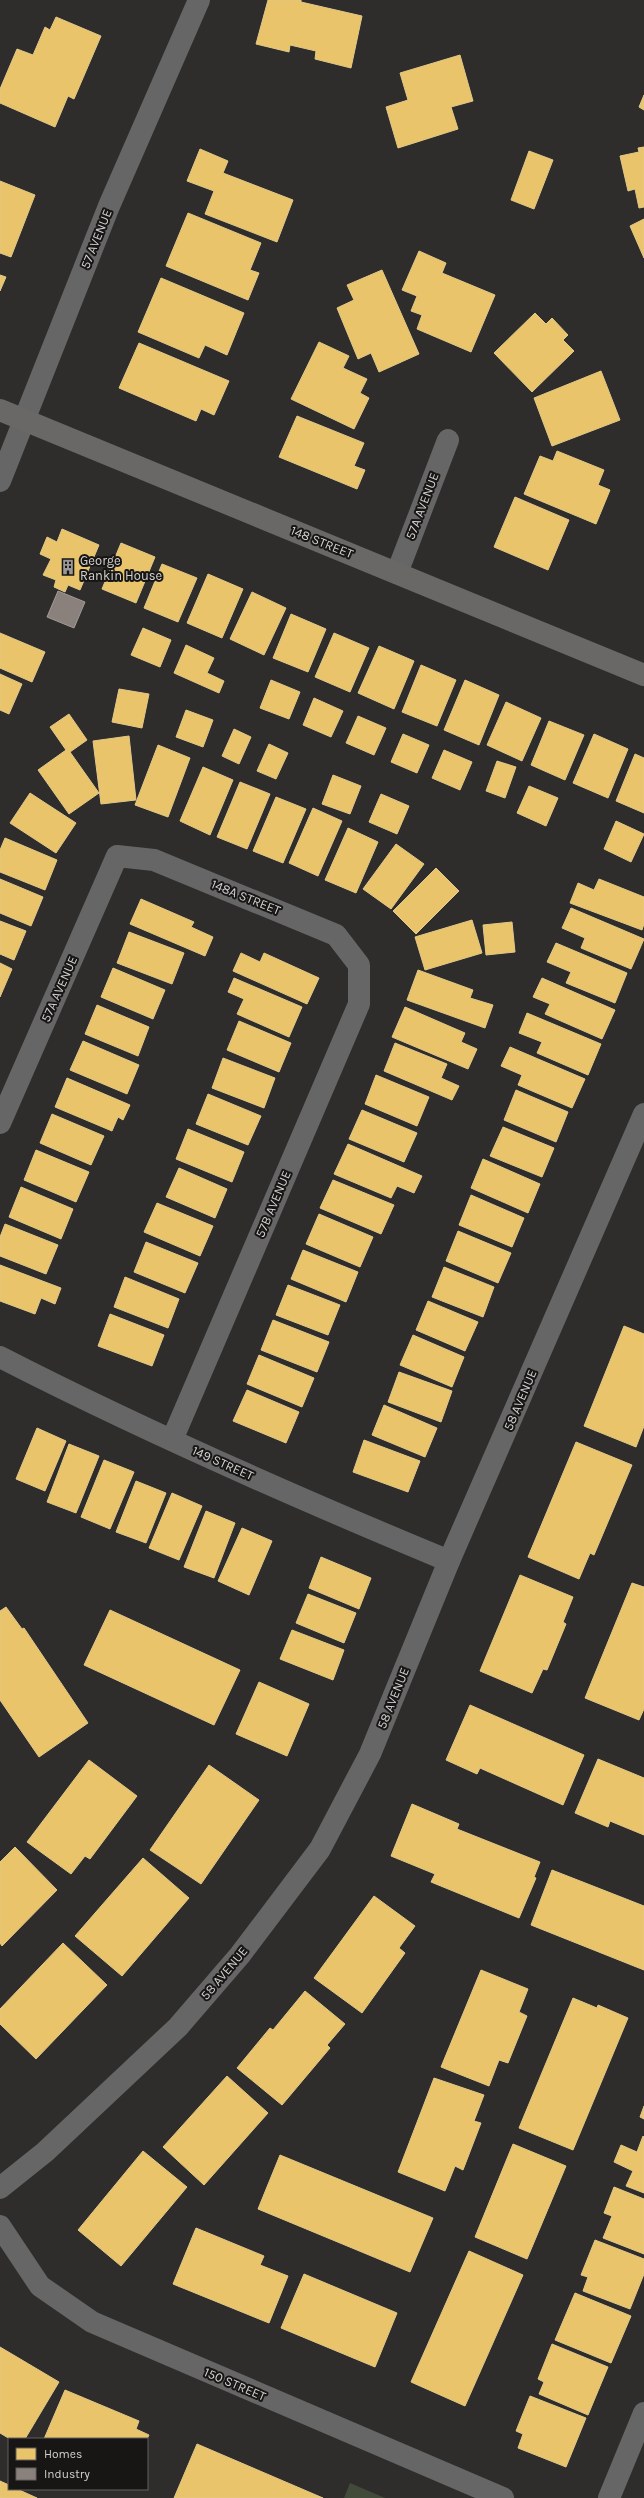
<svg xmlns="http://www.w3.org/2000/svg" width="644" height="2498" font-family="Karla,sans-serif">
<style>
.green{fill:#424a3a}
.homes{fill:#e9c46a;stroke:#e2c888}
.industry{fill:#8a817c;stroke:#a09995}
.lines{fill:none;stroke-linecap:round;stroke-linejoin:round}
.minor{stroke:#666;stroke-width:22}
.tertiary{stroke:#666;stroke-width:22}
.secondary{stroke:#6a6867;stroke-width:22}
.labels{text-anchor:middle;dominant-baseline:central;stroke-width:4;stroke-linejoin:round;paint-order:stroke}
.street-label{font-size:13px;fill:#d3d1cf;stroke:#171614}
.poi-label{font-size:13px;fill:#d3d1cf;stroke:#171614;text-anchor:start}
</style>
<rect width="100%" height="100%" fill="#2e2d2b"/>
<path class="green" d="M350,2483L385,2498H344Z"/>
<g class="homes">
<path d="M268,0H301V2L362,16L351,68L315,59L316,51L290,45L289,52L256,44Z"/>
<path d="M56,17L101,36L74,99L68,96L55,127L0,103V89L17,49L33,55L45,27L50,30Z"/>
<path d="M460,55L473,101L451,107L458,129L398,148L386,107L408,100L400,73Z"/>
<path d="M644,95V110L639,107Z"/>
<path d="M644,147V207L639,208L635,189L628,191L620,156L639,152L638,148Z"/>
<path d="M200,149L228,161L223,173L293,200L277,242L205,214L214,191L187,181Z"/>
<path d="M529,151L553,160L534,209L511,200Z"/>
<path d="M0,181L35,195L11,257L0,253Z"/>
<path d="M188,213L261,243L250,270L259,273L248,300L166,266Z"/>
<path d="M644,219V258L630,226Z"/>
<path d="M419,251L446,263L442,273L495,295L471,352L417,329L422,315L411,311L417,296L402,290Z"/>
<path d="M382,270L419,354L379,372L371,353L358,359L337,308L354,300L347,285Z"/>
<path d="M0,275L6,277L0,291Z"/>
<path d="M161,278L244,313L227,355L205,345L199,358L138,332Z"/>
<path d="M535,313L546,324L552,318L568,335L563,340L574,351L532,392L494,353Z"/>
<path d="M319,342L349,356L343,368L367,379L360,393L369,398L354,429L291,399Z"/>
<path d="M139,343L229,381L214,415L201,409L196,421L119,388Z"/>
<path d="M601,371L620,420L552,446L534,398Z"/>
<path d="M297,416L364,443L354,466L365,470L357,489L279,457Z"/>
<path d="M557,451L604,470L598,485L610,490L596,524L524,494L540,456L553,461Z"/>
<path d="M515,497L569,520L548,570L494,547Z"/>
<path d="M62,529L99,545L80,590L68,585L65,592L54,587L56,580L43,575L51,559L40,554L47,537L57,542Z"/>
<path d="M121,543L155,557L136,603L102,589Z"/>
<path d="M162,564L197,578L178,622L144,608Z"/>
<path d="M208,574L243,589L222,638L187,623Z"/>
<path d="M252,592L286,608L264,655L230,639Z"/>
<path d="M291,614L326,629L308,672L273,658Z"/>
<path d="M143,628L171,640L160,667L131,655Z"/>
<path d="M0,633L45,652L32,682L0,668Z"/>
<path d="M334,633L369,648L350,692L315,677Z"/>
<path d="M186,645L214,658L207,673L224,681L219,693L174,673Z"/>
<path d="M379,646L414,661L394,709L358,693Z"/>
<path d="M421,665L456,680L437,726L402,712Z"/>
<path d="M0,674L22,684L9,714L0,710Z"/>
<path d="M271,680L300,692L289,719L260,708Z"/>
<path d="M465,680L499,695L479,745L444,730Z"/>
<path d="M119,689L149,694L142,728L112,722Z"/>
<path d="M314,698L343,711L331,737L303,725Z"/>
<path d="M506,702L541,718L522,761L487,745Z"/>
<path d="M186,710L213,720L203,747L176,737Z"/>
<path d="M69,714L87,740L70,752L99,793L69,814L38,770L66,750L50,727Z"/>
<path d="M358,716L386,728L374,755L346,743Z"/>
<path d="M549,721L584,735L565,780L531,765Z"/>
<path d="M234,729L251,737L239,764L222,756Z"/>
<path d="M403,734L429,745L417,773L391,762Z"/>
<path d="M594,734L628,749L608,798L573,783Z"/>
<path d="M129,736L136,800L101,804L93,741Z"/>
<path d="M269,744L288,753L276,779L257,771Z"/>
<path d="M158,745L190,758L168,817L135,805Z"/>
<path d="M444,750L472,762L460,790L432,778Z"/>
<path d="M635,754L644,758V813L616,801Z"/>
<path d="M497,761L516,767L505,798L486,791Z"/>
<path d="M203,767L233,780L210,835L180,821Z"/>
<path d="M333,775L361,786L350,814L322,804Z"/>
<path d="M240,782L270,794L247,849L217,837Z"/>
<path d="M529,786L558,798L546,826L517,813Z"/>
<path d="M30,793L76,823L56,853L10,823Z"/>
<path d="M381,794L409,806L397,834L369,822Z"/>
<path d="M276,797L306,809L283,863L253,851Z"/>
<path d="M313,808L342,821L318,876L289,863Z"/>
<path d="M616,821L644,834L631,862L604,849Z"/>
<path d="M348,828L378,842L356,893L325,880Z"/>
<path d="M5,838L57,860L45,890L0,872V850Z"/>
<path d="M396,844L424,864L391,909L363,889Z"/>
<path d="M436,868L459,891L416,934L393,911Z"/>
<path d="M0,879L43,897L31,926L0,913Z"/>
<path d="M599,879L644,897V924L642,930L570,903L578,883L594,890Z"/>
<path d="M141,899L194,922L191,927L213,937L205,956L130,924Z"/>
<path d="M571,908L644,939L631,969L581,948L585,938L562,928Z"/>
<path d="M472,920L482,953L425,970L415,937Z"/>
<path d="M0,921L26,931L14,960L0,954Z"/>
<path d="M512,922L515,952L486,955L483,925Z"/>
<path d="M129,932L184,953L172,984L117,963Z"/>
<path d="M556,943L627,973L615,1003L566,983L571,972L547,962Z"/>
<path d="M241,953L260,962L264,953L319,978L307,1004L233,971Z"/>
<path d="M0,963L12,969L0,997Z"/>
<path d="M113,968L165,990L153,1019L101,997Z"/>
<path d="M418,970L473,990L470,998L493,1005L485,1028L407,1000Z"/>
<path d="M234,978L302,1007L289,1037L237,1014L244,999L228,992Z"/>
<path d="M542,978L615,1010L602,1039L545,1014L550,1004L533,997Z"/>
<path d="M97,1005L149,1027L138,1056L85,1034Z"/>
<path d="M405,1007L465,1033L461,1042L477,1049L468,1069L392,1037Z"/>
<path d="M527,1013L601,1044L588,1075L537,1053L542,1042L519,1033Z"/>
<path d="M239,1021L291,1043L279,1072L227,1050Z"/>
<path d="M83,1041L139,1065L127,1094L70,1070Z"/>
<path d="M395,1043L447,1064L441,1078L459,1086L452,1100L384,1071Z"/>
<path d="M510,1047L585,1079L572,1108L518,1085L522,1075L501,1066Z"/>
<path d="M223,1058L275,1078L264,1108L212,1088Z"/>
<path d="M376,1075L429,1097L417,1126L365,1104Z"/>
<path d="M67,1078L130,1105L123,1120L118,1117L112,1131L55,1107Z"/>
<path d="M516,1090L568,1112L556,1142L504,1120Z"/>
<path d="M208,1094L261,1116L248,1145L196,1124Z"/>
<path d="M362,1110L417,1133L404,1162L349,1139Z"/>
<path d="M52,1114L104,1136L91,1165L40,1143Z"/>
<path d="M503,1127L554,1148L542,1177L490,1156Z"/>
<path d="M188,1129L244,1152L232,1182L176,1159Z"/>
<path d="M348,1144L422,1176L414,1193L397,1186L391,1198L334,1174Z"/>
<path d="M36,1150L89,1172L76,1202L24,1180Z"/>
<path d="M483,1159L540,1184L528,1213L471,1188Z"/>
<path d="M179,1168L227,1189L215,1218L166,1197Z"/>
<path d="M333,1180L394,1205L381,1234L320,1208Z"/>
<path d="M21,1187L73,1209L61,1239L9,1217Z"/>
<path d="M471,1195L524,1218L512,1247L459,1225Z"/>
<path d="M157,1203L213,1226L200,1256L144,1232Z"/>
<path d="M319,1214L373,1237L360,1267L306,1244Z"/>
<path d="M5,1224L58,1245L46,1274L0,1256V1237Z"/>
<path d="M458,1231L511,1253L498,1283L446,1261Z"/>
<path d="M146,1242L198,1263L185,1293L134,1272Z"/>
<path d="M303,1250L358,1272L346,1302L291,1279Z"/>
<path d="M0,1265L61,1288L55,1304L41,1298L35,1314L0,1301Z"/>
<path d="M444,1267L494,1287L483,1317L432,1297Z"/>
<path d="M125,1277L179,1299L168,1328L114,1307Z"/>
<path d="M288,1285L340,1305L328,1335L276,1315Z"/>
<path d="M428,1301L478,1322L465,1351L416,1330Z"/>
<path d="M110,1314L164,1335L152,1366L98,1346Z"/>
<path d="M273,1320L329,1342L317,1372L261,1350Z"/>
<path d="M624,1326L644,1334V1426L636,1447L584,1426Z"/>
<path d="M413,1335L464,1357L452,1387L400,1365Z"/>
<path d="M259,1355L314,1378L302,1407L247,1384Z"/>
<path d="M399,1372L452,1391L441,1422L388,1402Z"/>
<path d="M247,1390L299,1412L286,1443L233,1421Z"/>
<path d="M384,1405L437,1428L425,1457L372,1435Z"/>
<path d="M37,1428L66,1441L45,1491L16,1479Z"/>
<path d="M364,1440L420,1461L408,1492L353,1472Z"/>
<path d="M576,1442L632,1465L594,1555L590,1553L579,1579L528,1557Z"/>
<path d="M69,1444L99,1456L76,1513L47,1502Z"/>
<path d="M104,1460L134,1472L110,1529L81,1517Z"/>
<path d="M136,1481L166,1493L146,1543L116,1532Z"/>
<path d="M172,1493L202,1506L179,1560L149,1548Z"/>
<path d="M206,1511L235,1523L214,1578L184,1567Z"/>
<path d="M242,1528L272,1541L249,1595L218,1581Z"/>
<path d="M321,1557L371,1578L359,1609L309,1588Z"/>
<path d="M520,1575L573,1597L563,1622L566,1624L547,1670L543,1669L532,1693L480,1671Z"/>
<path d="M632,1583L644,1587V1709L639,1720L585,1698Z"/>
<path d="M308,1594L356,1613L344,1643L296,1623Z"/>
<path d="M6,1607L22,1629L24,1628L88,1723L39,1757L0,1700V1611Z"/>
<path d="M110,1610L240,1670L214,1725L84,1665Z"/>
<path d="M292,1630L344,1650L333,1680L280,1659Z"/>
<path d="M259,1682L309,1704L287,1756L236,1734Z"/>
<path d="M470,1705L584,1755L563,1805L480,1768L477,1774L446,1760Z"/>
<path d="M598,1759L644,1778V1835L610,1821L608,1827L575,1813Z"/>
<path d="M89,1760L137,1796L90,1859L85,1856L71,1874L27,1842Z"/>
<path d="M209,1765L259,1800L201,1884L150,1850Z"/>
<path d="M412,1804L459,1824L457,1829L540,1862L534,1877L536,1878L519,1918L431,1882L435,1874L391,1856Z"/>
<path d="M15,1847L57,1890L2,1946L0,1943V1862Z"/>
<path d="M143,1858L189,1898L122,1976L75,1936Z"/>
<path d="M552,1870L644,1906V1970L531,1925Z"/>
<path d="M374,1896L415,1926L399,1948L405,1953L362,2013L314,1978Z"/>
<path d="M63,1943L107,1985L36,2059L0,2024V2009Z"/>
<path d="M481,1970L528,1989L519,2012L527,2016L508,2063L499,2060L489,2086L441,2067Z"/>
<path d="M305,1991L345,2024L327,2045L330,2048L282,2105L237,2068L270,2028L273,2030Z"/>
<path d="M573,1998L597,2008L598,2005L628,2018L573,2150L519,2128Z"/>
<path d="M227,2076L268,2113L204,2185L163,2147Z"/>
<path d="M434,2078L484,2095L474,2121L481,2123L463,2170L455,2166L445,2191L398,2172Z"/>
<path d="M644,2106V2119L640,2117Z"/>
<path d="M643,2136L644,2137V2193L626,2186L633,2171L614,2162L621,2145L637,2152Z"/>
<path d="M513,2144L566,2166L527,2259L475,2237Z"/>
<path d="M143,2151L187,2187L121,2266L78,2230Z"/>
<path d="M280,2155L433,2218L410,2272L258,2209Z"/>
<path d="M614,2187L644,2199V2254L603,2238L612,2216L604,2213Z"/>
<path d="M196,2228L264,2256L260,2265L288,2276L269,2323L173,2284Z"/>
<path d="M595,2240L644,2259V2274L630,2309L583,2291L588,2277L581,2275Z"/>
<path d="M469,2251L523,2275L465,2406L411,2382Z"/>
<path d="M304,2274L397,2313L375,2367L281,2328Z"/>
<path d="M575,2293L631,2316L611,2363L555,2340Z"/>
<path d="M552,2344L608,2367L588,2415L539,2394L544,2382L538,2379Z"/>
<path d="M0,2347L59,2382L25,2439H10L0,2433Z"/>
<path d="M65,2390L139,2421L136,2429L149,2435L147,2439H44Z"/>
<path d="M530,2396L586,2418L566,2467L518,2448L523,2434L516,2431Z"/>
<path d="M197,2444L323,2498H174Z"/>
<path d="M0,2481L9,2485V2489H17L37,2498H0Z"/>
</g>
<path class="industry" d="M58,591L85,602L74,628L47,617Z"/>
<g class="lines">
<g class="minor">
<path d="M0,481L109,206L199,0"/>
<path d="M397,573L448,440"/>
<path d="M0,1123L117,856L154,860L336,935L359,965V1004L172,1440"/>
<path d="M0,1357C146,1432 297,1498 449,1561"/>
<path d="M0,2226L40,2286L92,2322L503,2498"/>
<path d="M609,2498L644,2413"/>
</g>
<path class="tertiary" d="M0,2188L45,2152L178,2027L240,1955L320,1849L370,1754L449,1561L644,1114"/>
<path class="secondary" d="M0,410L644,675"/>
</g>
<defs>
<g id="building-bare" transform="scale(1.2)"><path d="M-4-6H4V6H1V3H-1V6H-4ZM-2.5-4.3h1.7v1.8h-1.7ZM.8-4.3h1.7v1.8H.8ZM-2.5-1h1.7V.8h-1.7ZM.8-1h1.7V.8H.8Z" fill="#999896" stroke="#171614" stroke-width="2.5" paint-order="stroke"/></g>
</defs>
<g fill-rule="evenodd">
<use href="#building-bare" x="68" y="567"/>
</g>
<g class="labels">
<g class="street-label">
<text transform="translate(96 239) rotate(-68)">57 AVENUE</text>
<text transform="translate(422 506) rotate(-69)">57A AVENUE</text>
<text transform="translate(322 542) rotate(22)">148 STREET</text>
<text transform="translate(246 897) rotate(22)">148A STREET</text>
<text transform="translate(59 989) rotate(-66)">57A AVENUE</text>
<text transform="translate(273 1204) rotate(-67)">57B AVENUE</text>
<text transform="translate(520 1400) rotate(-67)">58 AVENUE</text>
<text transform="translate(223 1463) rotate(24)">149 STREET</text>
<text transform="translate(393 1698) rotate(-68)">58 AVENUE</text>
<text transform="translate(224 1973) rotate(-50)">58 AVENUE</text>
<text transform="translate(235 2384) rotate(23)">150 STREET</text>
</g>
<g class="poi-label">
<text x="80" y="560">George<tspan x="80" dy="15">Rankin House</tspan></text>
</g>
</g>
<rect x="8" y="2438" width="140" height="52" fill="#171614" stroke="#62615f"/>
<rect x="16" y="2448" width="20" height="12" fill="#e9c46a" stroke="#62615f"/>
<text x="44" y="2458" font-size="12" fill="#d3d1cf">Homes</text>
<rect x="16" y="2468" width="20" height="12" fill="#8a817c" stroke="#62615f"/>
<text x="44" y="2478" font-size="12" fill="#d3d1cf">Industry</text>
</svg>
